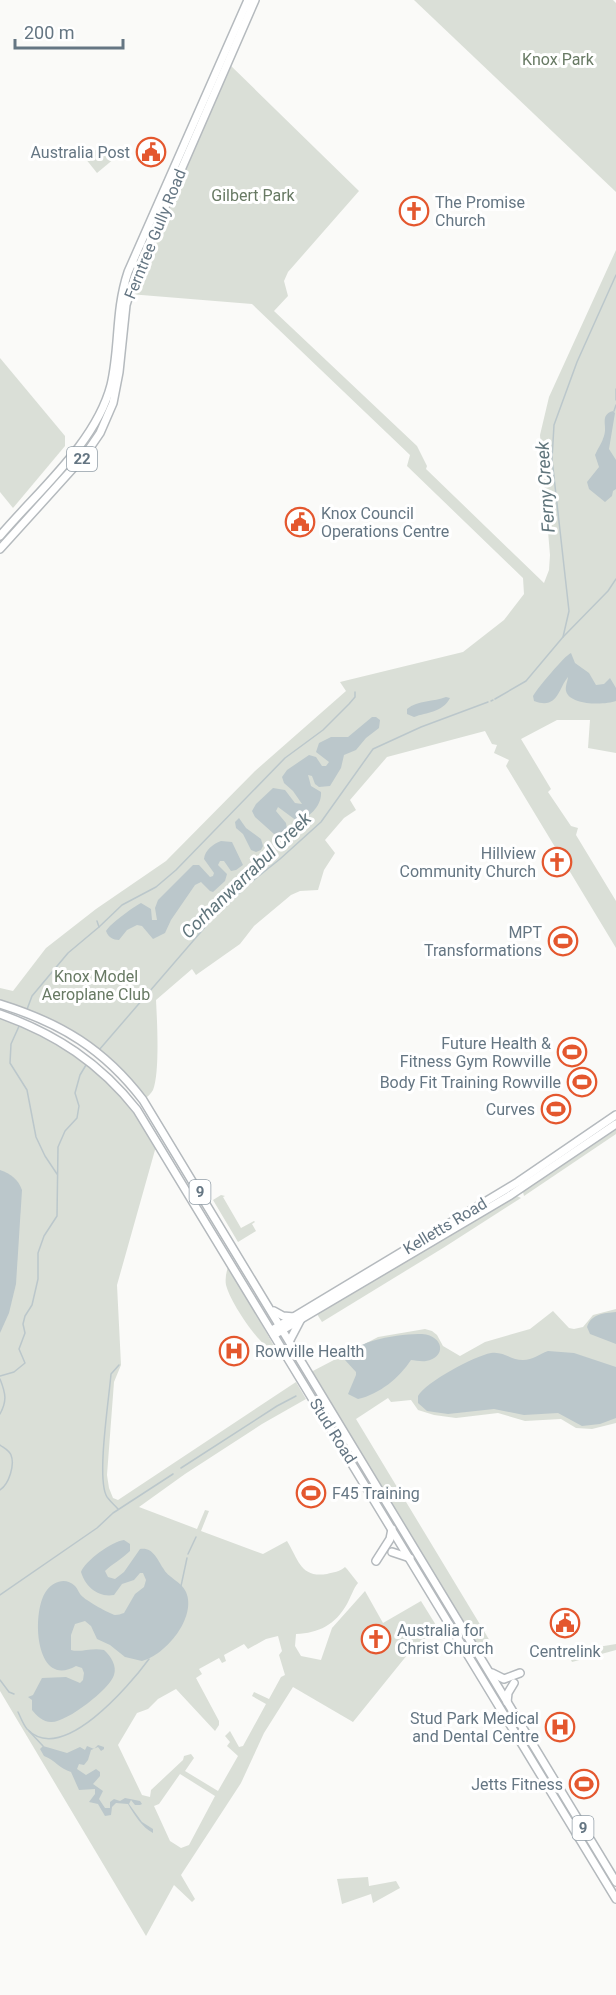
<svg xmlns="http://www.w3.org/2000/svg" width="616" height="1995" font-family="Roboto,sans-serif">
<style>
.green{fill:#dadfd7;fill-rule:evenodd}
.water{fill:#bbc7cb}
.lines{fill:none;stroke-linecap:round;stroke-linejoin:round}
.stream{stroke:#bbc7cb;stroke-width:1.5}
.primary-casing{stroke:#b5babe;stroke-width:10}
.trunk-casing{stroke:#b4b9bd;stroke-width:10}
.primary{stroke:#fff;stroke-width:7}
.trunk{stroke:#fff;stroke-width:7}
.labels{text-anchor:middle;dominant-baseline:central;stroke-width:6;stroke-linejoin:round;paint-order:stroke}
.shield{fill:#fff;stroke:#939fa8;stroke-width:1.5}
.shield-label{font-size:15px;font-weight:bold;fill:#657683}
.park-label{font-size:16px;fill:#687a64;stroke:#fff}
.poi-label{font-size:16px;fill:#657683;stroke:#fff;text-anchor:end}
.street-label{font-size:16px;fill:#657683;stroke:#fff}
.water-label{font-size:18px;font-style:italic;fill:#60757c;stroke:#fff}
</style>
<rect width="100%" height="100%" fill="#fafaf8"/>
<g class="green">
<path d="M414,0H613L616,3V192Z"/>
<path d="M227,62L359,191L288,272L284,281L288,296L274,311L417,446L427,466L426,469L544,583L549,570L550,555L540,435L549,397L616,250V753L588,748L590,720H557L521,739L551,789L548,792L571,826L578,828L576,835L616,901V948L506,766L509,760L494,753L497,745L492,744L485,731L387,757L350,800L356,810L344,818L325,840L335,853L324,870L318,890L300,891L291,895L254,926L240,944L196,975L192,969L156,1000C157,1019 160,1073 153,1090C151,1094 147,1097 143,1100L79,1038L0,1004V988L13,991L46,948L96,909L166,861L255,771L346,691L340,682L463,652L504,620L524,594L523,578L407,466L410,455L252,304L129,294Z"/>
<path d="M104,144L115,158L97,173L85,158Z"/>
<path d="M0,358L65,436V446L13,508L0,492Z"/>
<path d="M0,1014L52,1036L110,1079L160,1147L155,1150L117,1285L121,1365L114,1382L107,1475L109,1488L113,1498L118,1500L296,1382L306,1399L262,1424L185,1474L139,1507L197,1529L205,1510L209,1511L201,1531L263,1554L287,1541C299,1561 301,1578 327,1574C334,1572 339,1572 345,1567L347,1569L358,1583C353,1589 351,1597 347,1604C335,1625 319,1633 296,1634L295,1646L301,1656L321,1660L332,1628L365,1591L383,1623L421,1601L439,1630L416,1644L353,1722L293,1687L264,1733L241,1783L181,1875L195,1899L192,1902L174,1885L146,1936L0,1691ZM278,1636L282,1651L279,1655L285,1675L281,1677L269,1699L254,1692L252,1696L266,1704L243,1746L239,1747L230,1731L225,1736L230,1742L227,1746L238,1756L218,1791L185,1771L194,1758L191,1754L184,1756L183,1760L151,1790L150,1797L142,1795L118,1745L137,1713L148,1709L158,1699L176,1689L215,1731L219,1725V1721L196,1678L202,1674L199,1669L219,1658L222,1663L226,1661L224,1655L244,1644L248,1649L266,1639ZM180,1774L215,1796L189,1845L181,1848L170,1841L154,1806L159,1804Z"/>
<path d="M616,1124V1134L524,1196L522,1188Z"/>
<path d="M221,1195L225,1196L223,1197L241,1228L254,1221L255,1222L252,1224L256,1231L238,1242L213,1200Z"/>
<path d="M515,1195L521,1198L443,1248L322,1322L315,1311Z"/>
<path d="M228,1267L275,1342L261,1323L279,1355C261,1349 231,1304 226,1285C225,1279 226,1273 228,1267Z"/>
<path d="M616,1309V1423L592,1429L576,1428L561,1419L525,1421L498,1413L456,1418L434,1415L418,1410L411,1400L391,1402L388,1398L356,1419L493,1646L478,1654L309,1373L378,1337L425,1329L432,1331L437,1335L443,1346L460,1356L485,1342L530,1329L553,1311L569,1328L574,1329L583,1327L593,1315Z"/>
<path d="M616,1644V1650L572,1662L571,1660L574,1654L580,1650Z"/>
<path d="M368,1877L369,1886L396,1881L400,1888L373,1903L371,1894L342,1904L337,1879Z"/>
</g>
<g class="water">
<path d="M613,411L615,413L609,449L616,460V489L613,491L612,496L605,502L589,489L587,482L599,467L595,455C598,448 602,443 604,436C608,426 599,415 613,411Z"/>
<path d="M571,653L575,663L589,673L596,685L604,684L610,678L616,688V701C605,705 570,706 566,691C565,686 568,680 568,677C558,689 558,710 534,701L533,696C537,689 565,655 571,653Z"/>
<path d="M446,697L450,698C442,713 427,712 414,717L407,714V709C418,700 434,702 446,697Z"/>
<path d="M372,717H376L380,720L379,728L366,738L356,750L344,755L341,768L330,786L319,787L315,784L312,776L308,775L311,786L321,792C322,806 309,818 297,821L278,807L276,811L286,823L287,829L284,832L274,834L255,817L252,811L256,804L273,788L285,790L295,803L302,804L293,791L284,783L282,777L287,770L309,755L316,757L322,766H326L329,762L316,752L319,743L331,737H348Z"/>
<path d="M239,818L246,828L261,839L263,846L261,850L256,852L251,850L243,834L236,828L235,822Z"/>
<path d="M221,841L232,842L243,865L236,870L231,871L224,861H220L218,865L227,874L225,881L213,892L210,891L201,882L195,885L171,920L165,933L153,939L142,926L137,925L127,930L119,940C113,940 108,937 106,931C111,923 132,908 141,903L151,909L152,920H157L155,908L158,900L193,865H199L210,877L213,876L214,873L204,859C205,850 213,844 221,841Z"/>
<path d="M0,1170C11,1174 18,1179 22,1190L16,1284L9,1313L0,1333Z"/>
<path d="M616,1312V1344L590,1334L587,1327C591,1314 604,1313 616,1312Z"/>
<path d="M422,1334C445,1336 446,1358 426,1361C421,1362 415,1360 411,1360C399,1378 380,1394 358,1399L348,1394L356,1375V1372L345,1360C353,1339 402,1334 422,1334Z"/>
<path d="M548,1351L574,1353L616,1367V1418L600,1424L582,1426L558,1413L524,1415L494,1409L448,1414L427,1411L418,1403V1396C426,1382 474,1356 491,1353C503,1351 511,1360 523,1360C533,1360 539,1354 548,1351Z"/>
<path d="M124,1540L130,1544V1551C122,1559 112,1564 105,1571L108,1577L115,1579L124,1572L140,1549C153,1547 157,1559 163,1568C168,1578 181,1581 186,1592C197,1617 166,1655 142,1661L125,1657L110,1645L97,1639L91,1626L85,1621L75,1624L71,1635V1650C80,1653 92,1647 104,1650C111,1656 117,1666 114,1675C110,1689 66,1723 51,1722C43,1722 37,1716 32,1710V1700L28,1697L33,1695L42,1678L66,1677L80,1683L83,1680L84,1673L82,1668L76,1666C34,1690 31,1609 47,1590C54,1581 66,1577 75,1586C78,1589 79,1594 83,1597C87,1601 110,1614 115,1615C119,1615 120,1614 124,1613L135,1594L144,1587L146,1580L143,1573H140L134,1580L122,1584L114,1595C98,1598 85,1586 81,1572C85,1561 112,1541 124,1540Z"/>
<path d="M98,1745L104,1747V1749L101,1751L98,1747L91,1750L88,1760L84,1765L79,1764L77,1769L86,1775L96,1769L100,1772V1776L93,1784L103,1791L99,1799L105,1808H110V1802L114,1799L120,1801L125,1798L140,1801L142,1804L140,1805H135L131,1800L129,1804L142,1822L153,1829V1833C142,1827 135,1816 128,1804L116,1803L112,1807L111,1815L105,1816L98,1804L89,1802L95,1794V1789L79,1790L71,1772C60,1769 55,1760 44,1756L40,1749L43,1746L67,1753L80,1747L85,1750L87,1746L94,1749Z"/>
</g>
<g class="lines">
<g class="stream">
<path d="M616,389V400"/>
<path d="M614,411L616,405"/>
<path d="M563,637L569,611L552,459L554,425L577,362L616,275"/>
<path d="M495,699L526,681L563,637L608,591L616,579"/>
<path d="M491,701L493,700"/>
<path d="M99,927L122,905L156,887L176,870L285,758L323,730L349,704L355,697V692"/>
<path d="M26,1012L32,996L68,953L99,927L97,921"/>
<path d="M20,1024L11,1044L10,1063L27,1090L36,1137L45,1156L57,1174"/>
<path d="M99,1050L212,919L250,883L280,859L321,822L373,749L421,727L488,702"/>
<path d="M0,1376L14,1372L25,1363L19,1349L25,1333L23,1324L25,1316L32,1305L38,1279V1253L44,1236L57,1216L58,1147L65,1131L77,1118L79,1106L75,1093L80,1075L86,1065"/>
<path d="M0,1379C6,1394 7,1401 0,1414"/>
<path d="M0,1445C4,1448 9,1450 11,1455C15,1465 9,1484 0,1490"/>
<path d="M181,1468L277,1406L296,1396"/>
<path d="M118,1509C114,1504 108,1500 106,1495C97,1475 109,1399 111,1374L119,1365"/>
<path d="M188,1554L196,1537"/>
<path d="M181,1586L187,1558"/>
<path d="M0,1595L97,1528L113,1513L173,1474"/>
<path d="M0,1680L9,1692L14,1694"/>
<path d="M18,1712C21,1718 23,1724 27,1729C62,1766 130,1685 149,1659"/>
<path d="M29,1731L43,1746"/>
</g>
<g class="primary-casing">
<g id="primary">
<path d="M0,536C37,492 96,443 111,385C120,347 115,311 128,272L248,0"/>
<path d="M0,549L85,455L100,433L113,403L119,372L126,305L137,271L255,0"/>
<path d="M272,1330L518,1182L616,1115"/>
<path d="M274,1335L509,1196L616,1124"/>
<path d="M290,1340L301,1319"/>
</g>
</g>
<g class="trunk-casing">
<g id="trunk">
<path d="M0,1004C61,1023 104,1049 143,1100L616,1882"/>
<path d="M0,1014C56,1034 100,1063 137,1110L616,1899"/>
<path d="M274,1311L283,1316L294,1317"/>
<path d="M392,1552L410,1558"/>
<path d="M376,1561L390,1539L392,1529"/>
<path d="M492,1673L504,1679L520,1673"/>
<path d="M507,1702L508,1693L514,1683"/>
</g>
</g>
<use href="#primary" class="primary"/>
<use href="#trunk" class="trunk"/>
</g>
<defs>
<g id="civic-ring" transform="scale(1.5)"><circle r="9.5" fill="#fff" stroke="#e4572e" stroke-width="1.5"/><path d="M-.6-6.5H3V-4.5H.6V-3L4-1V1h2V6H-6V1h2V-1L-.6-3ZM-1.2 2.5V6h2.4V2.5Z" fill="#e4572e"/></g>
<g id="church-ring" transform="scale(1.5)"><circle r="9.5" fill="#fff" stroke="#e4572e" stroke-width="1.5"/><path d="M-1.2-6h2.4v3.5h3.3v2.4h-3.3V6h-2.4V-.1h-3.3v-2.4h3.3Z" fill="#e4572e"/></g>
<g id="stadium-ring" transform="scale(1.5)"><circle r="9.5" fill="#fff" stroke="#e4572e" stroke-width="1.5"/><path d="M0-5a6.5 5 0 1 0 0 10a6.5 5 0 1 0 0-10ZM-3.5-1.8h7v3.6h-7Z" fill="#e4572e"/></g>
<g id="hospital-ring" transform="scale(1.5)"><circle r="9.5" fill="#fff" stroke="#e4572e" stroke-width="1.5"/><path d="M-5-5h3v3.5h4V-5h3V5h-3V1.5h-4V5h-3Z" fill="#e4572e"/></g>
</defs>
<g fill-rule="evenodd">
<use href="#civic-ring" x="151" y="152"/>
<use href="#church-ring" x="414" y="211"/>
<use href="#civic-ring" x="300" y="522"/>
<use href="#church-ring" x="557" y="862"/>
<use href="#stadium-ring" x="563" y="941"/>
<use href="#stadium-ring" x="572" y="1052"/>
<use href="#stadium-ring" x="582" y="1082"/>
<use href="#stadium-ring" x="556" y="1109"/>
<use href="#hospital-ring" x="234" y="1351"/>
<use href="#stadium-ring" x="311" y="1493"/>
<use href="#civic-ring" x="565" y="1623"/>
<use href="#church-ring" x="376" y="1639"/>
<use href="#hospital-ring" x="560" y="1727"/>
<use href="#stadium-ring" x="584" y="1784"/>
</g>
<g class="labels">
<g class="shield">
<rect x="67" y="447" width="30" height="24" rx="4.5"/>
<rect x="189.5" y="1180" width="21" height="24" rx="4.5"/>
<rect x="572.5" y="1816" width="21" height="24" rx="4.5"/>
</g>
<g class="shield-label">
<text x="82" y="459">22</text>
<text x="200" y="1192">9</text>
<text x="583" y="1828">9</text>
</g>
<g class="park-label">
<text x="558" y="59">Knox Park</text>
<text x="253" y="195">Gilbert Park</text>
<text x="96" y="976">Knox Model<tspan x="96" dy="18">Aeroplane Club</tspan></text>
</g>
<g class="poi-label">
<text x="130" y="152">Australia Post</text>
<text x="435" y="202" text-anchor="start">The Promise<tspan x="435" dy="18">Church</tspan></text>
<text x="321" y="513" text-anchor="start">Knox Council<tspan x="321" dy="18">Operations Centre</tspan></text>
<text x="536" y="853">Hillview<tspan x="536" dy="18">Community Church</tspan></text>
<text x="542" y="932">MPT<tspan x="542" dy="18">Transformations</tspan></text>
<text x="551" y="1043">Future Health &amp;<tspan x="551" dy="18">Fitness Gym Rowville</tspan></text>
<text x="561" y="1082">Body Fit Training Rowville</text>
<text x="535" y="1109">Curves</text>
<text x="255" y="1351" text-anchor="start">Rowville Health</text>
<text x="332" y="1493" text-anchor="start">F45 Training</text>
<text x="397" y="1630" text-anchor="start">Australia for<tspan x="397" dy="18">Christ Church</tspan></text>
<text x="565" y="1651" text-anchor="middle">Centrelink</text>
<text x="539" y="1718">Stud Park Medical<tspan x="539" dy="18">and Dental Centre</tspan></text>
<text x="563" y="1784">Jetts Fitness</text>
</g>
<g class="street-label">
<text transform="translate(155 234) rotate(-68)">Ferntree Gully Road</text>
<text transform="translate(445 1226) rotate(-31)">Kelletts Road</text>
<text transform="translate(333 1431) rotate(58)">Stud Road</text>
</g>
<g class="water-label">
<text transform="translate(545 487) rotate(-94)">Ferny Creek</text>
<text transform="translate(246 875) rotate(-44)">Corhanwarrabul Creek</text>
</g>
</g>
<path d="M15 39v9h108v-9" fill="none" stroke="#657683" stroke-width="3"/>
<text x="24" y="39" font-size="18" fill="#657683" stroke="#ffffff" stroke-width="4.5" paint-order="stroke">200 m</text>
</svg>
